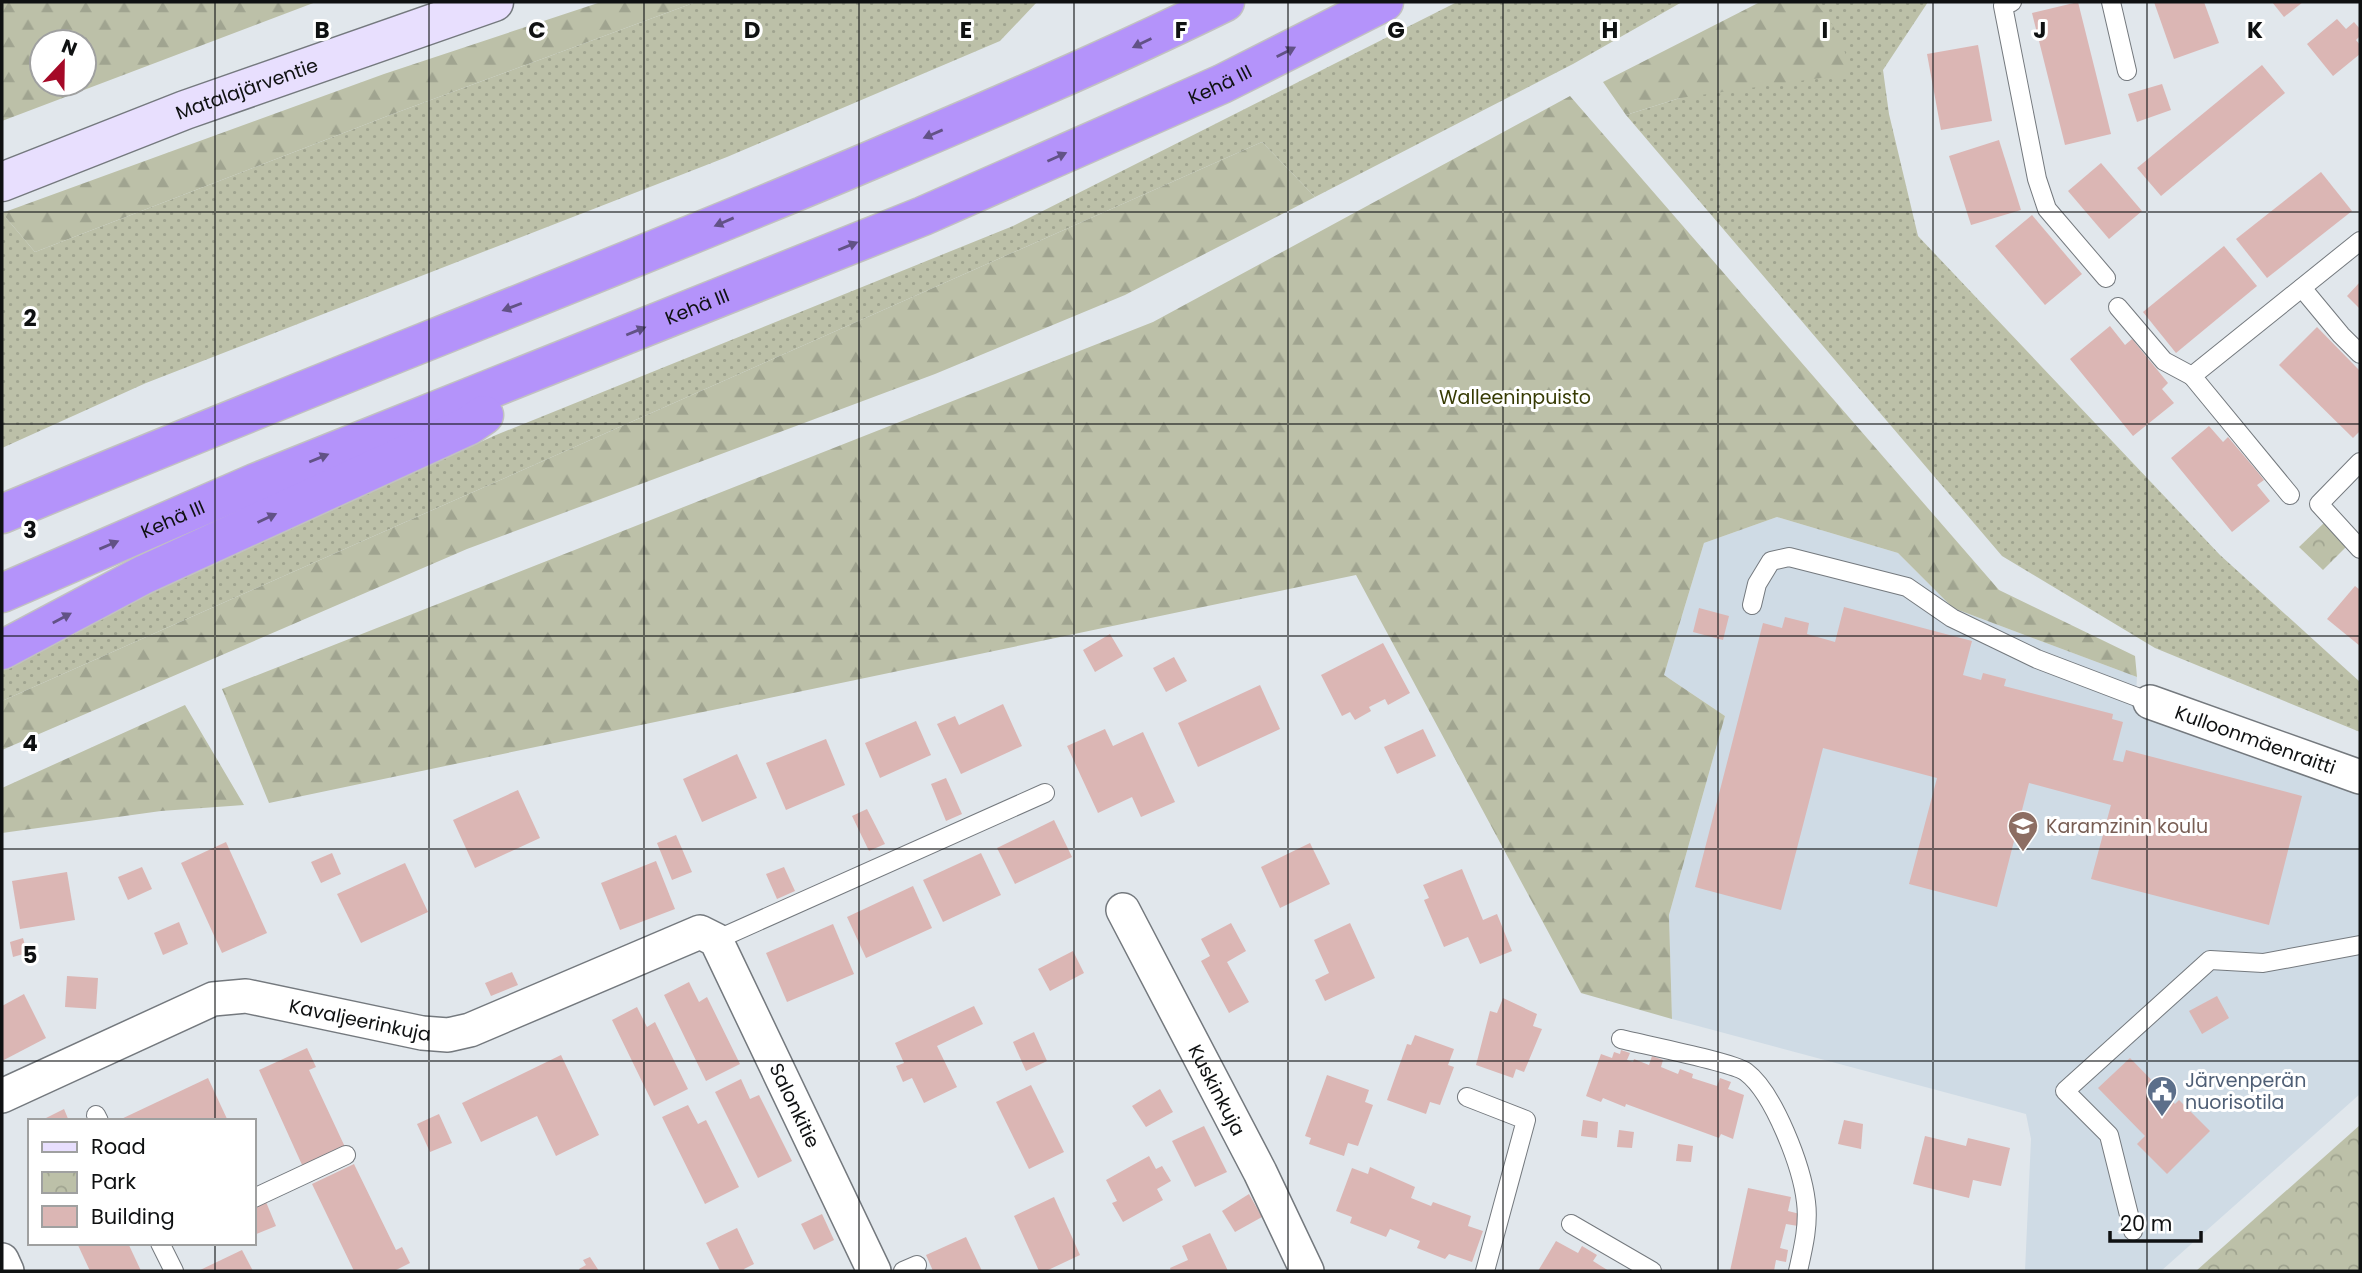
<svg xmlns="http://www.w3.org/2000/svg" width="2362" height="1273" font-family="Poppins,sans-serif">
<style>
.built{fill:#cfdbe5}
.grass{fill:url(#grass-dots)}
.forest{fill:url(#forest-firs);fill-rule:evenodd}
.park{fill:url(#park-crowns)}
.building{fill:#dbb6b4}
.lines{fill:none;stroke-linecap:round;stroke-linejoin:round}
.lane-casing{stroke:#74797e;stroke-width:20}
.street-casing{stroke:#74797e;stroke-width:36}
.secondary-casing{stroke:#74797e;stroke-width:41}
.highway-casing{stroke:#c1c1c1;stroke-width:41}
.lane{stroke:#fff;stroke-width:18}
.street{stroke:#fff;stroke-width:33}
.secondary{stroke:#e8dffe;stroke-width:38}
.highway{stroke:#b493fa;stroke-width:38}
.oneway{fill:#625286}
.grid{fill:none;stroke:#0f1112;stroke-width:2;stroke-opacity:0.55}
.labels{text-anchor:middle;dominant-baseline:central;stroke-width:6;stroke-linejoin:round;paint-order:stroke}
.street-label{font-size:19px;fill:#0f1112;stroke:#fff}
.park-label{font-size:19px;fill:#373b04;stroke:#fff}
.education-label{font-size:19px;fill:#785e54;stroke:#fff;text-anchor:start}
.service-label{font-size:19px;fill:#4e5e75;stroke:#fff;text-anchor:start}
.grid-label{font-size:23px;text-anchor:middle;font-weight:bold;fill:#0f1112;stroke:#fff;stroke-width:6;stroke-linejoin:round;paint-order:stroke}
</style>
<defs>
<pattern id="grass-dots" width="8" height="8" patternUnits="userSpaceOnUse" patternTransform="scale(1.75)"><rect width="8" height="8" fill="#bcc0a8"/><path d="M2 2h.1M6 6h.1" fill="none" stroke="#a0a490" stroke-width="1.8" stroke-linecap="round"/></pattern>
<pattern id="forest-firs" width="22" height="20" patternUnits="userSpaceOnUse" patternTransform="scale(1.75)"><rect width="22" height="20" fill="#bcc0a8"/><path d="M5 1l3.5 6h-7zM16 11l3.5 6h-7z" fill="#a0a490"/></pattern>
<pattern id="park-crowns" width="20" height="18" patternUnits="userSpaceOnUse" patternTransform="scale(1.75)"><rect width="20" height="18" fill="#bcc0a8"/><path d="M2 6a3 3 0 1 1 6 0M12 15a3 3 0 1 1 6 0" fill="none" stroke="#a0a490"/></pattern>
</defs>
<rect width="100%" height="100%" fill="#e1e7ec"/>
<path class="built" d="M1777,517L1898,553L1953,608L2137,677L2135,710L2360,791V1094L2161,1271H2025L2031,1139L2026,1114L1672,1019L1669,915L1725,716L1664,675L1704,543Z"/>
<g class="grass">
<path d="M696,2H1037L1000,41L727,157L146,383L2,448V213L35,252L390,115Z"/>
<path d="M1457,2H1682L1573,64L1315,197L1262,142L2,701V670L131,599L496,435L1013,226Z"/>
<path d="M1812,2H1928L1883,70L1889,114L1918,236L2220,555L2360,682V732L2155,648L2002,556L1626,115L1680,98L1815,3Z"/>
</g>
<g class="forest">
<path d="M2,2H316L2,121ZM84,42V84H42V42Z"/>
<path d="M601,2H696L390,115L35,252L2,213L384,74Z"/>
<path d="M1760,2H1815C1835,26 1846,43 1849,74L1680,98L1626,115L1603,82Z"/>
<path d="M1570,96L1999,590L2135,656L2137,677L1953,608L1898,553L1777,517L1704,543L1664,675L1725,716L1669,915L1672,1019L1581,993L1356,575L269,803L222,689L1153,322Z"/>
<path d="M1262,142L1315,197L1125,295L935,374L467,549L2,750V701Z"/>
<path d="M185,705L244,805L161,811L2,833V788Z"/>
</g>
<g class="park">
<path d="M2324,523L2347,546L2323,570L2299,547Z"/>
<path d="M2360,1125V1271H2196Z"/>
</g>
<g class="building">
<path d="M2078,2L2111,134L2065,145L2032,13Z"/>
<path d="M2154,2H2204L2219,43L2174,59Z"/>
<path d="M2272,2H2303L2284,17Z"/>
<path d="M2337,19L2346,29L2354,22L2360,29V36L2356,40L2360,45V54L2333,76L2307,44Z"/>
<path d="M1978,45L1992,121L1941,130L1927,54Z"/>
<path d="M2262,65L2285,93L2161,196L2137,168Z"/>
<path d="M2162,84L2171,110L2137,122L2128,94Z"/>
<path d="M1999,140L2021,210L1971,225L1949,156Z"/>
<path d="M2101,163L2142,211L2109,239L2068,191Z"/>
<path d="M2321,172L2352,211L2267,278L2236,239Z"/>
<path d="M2032,215L2082,274L2045,305L1995,246Z"/>
<path d="M2224,246L2257,286L2176,353L2143,312Z"/>
<path d="M2360,282V309L2347,296Z"/>
<path d="M2110,326L2125,345L2132,339L2168,383L2162,389L2174,403L2133,436L2070,359Z"/>
<path d="M2317,327L2360,371V431L2353,438L2279,365Z"/>
<path d="M2209,426L2223,442L2228,437L2256,470L2264,480L2257,485L2270,501L2232,532L2171,458Z"/>
<path d="M2355,586L2360,590V646L2327,619Z"/>
<path d="M1844,607L1972,641L1963,675L1981,680L1983,673L2006,679L2004,686L2113,714L2112,719L2123,722L2113,760L2123,762L2126,750L2302,796L2269,925L2091,879L2111,805L2029,783L1997,907L1909,884L1937,778L1823,748L1781,910L1695,887L1763,623L1782,628L1785,617L1809,623L1807,634L1835,642Z"/>
<path d="M1699,608L1729,616L1723,640L1693,632Z"/>
<path d="M1110,634L1123,656L1095,672L1083,650Z"/>
<path d="M1383,643L1410,693L1388,705L1385,699L1369,707L1371,711L1355,720L1350,712L1342,716L1321,675Z"/>
<path d="M1174,657L1187,681L1166,692L1153,668Z"/>
<path d="M1260,685L1280,729L1198,767L1178,723Z"/>
<path d="M1003,704L1022,746L961,774L937,724L955,716L959,725Z"/>
<path d="M916,721L931,755L880,778L865,743Z"/>
<path d="M1105,729L1113,746L1143,732L1175,802L1141,817L1132,797L1098,813L1067,746Z"/>
<path d="M1423,729L1436,756L1397,774L1384,747Z"/>
<path d="M826,739L845,785L786,810L766,763Z"/>
<path d="M737,754L757,798L702,822L683,779Z"/>
<path d="M946,778L962,814L946,821L931,784Z"/>
<path d="M518,790L540,838L475,868L453,820Z"/>
<path d="M867,809L885,844L869,851L852,816Z"/>
<path d="M1054,820L1072,857L1015,884L997,848Z"/>
<path d="M676,835L692,872L672,880L657,843Z"/>
<path d="M226,842L267,933L222,953L181,863Z"/>
<path d="M1310,843L1330,884L1280,908L1261,867Z"/>
<path d="M332,853L341,874L321,883L311,862Z"/>
<path d="M981,853L1001,895L943,922L923,880Z"/>
<path d="M656,861L675,909L620,930L601,883Z"/>
<path d="M405,863L428,912L361,943L337,894Z"/>
<path d="M142,867L152,889L128,900L118,877Z"/>
<path d="M784,867L795,891L777,899L766,874Z"/>
<path d="M1462,869L1483,920L1497,914L1512,951L1480,964L1468,937L1444,947L1424,900L1429,898L1423,885Z"/>
<path d="M67,872L75,920L20,929L12,881Z"/>
<path d="M913,886L932,928L866,958L847,917Z"/>
<path d="M179,922L188,944L163,955L154,933Z"/>
<path d="M1231,923L1246,951L1227,962L1249,1002L1229,1013L1201,961L1210,956L1201,939Z"/>
<path d="M1350,923L1375,978L1325,1001L1315,980L1329,973L1314,940Z"/>
<path d="M833,924L854,974L787,1002L766,953Z"/>
<path d="M23,938L27,953L13,957L10,942Z"/>
<path d="M1073,951L1084,973L1050,991L1038,969Z"/>
<path d="M512,972L518,985L491,996L485,983Z"/>
<path d="M67,976L98,978L96,1009L65,1007Z"/>
<path d="M689,982L699,1002L707,997L740,1064L706,1081L664,995Z"/>
<path d="M24,994L46,1038L2,1061V1006Z"/>
<path d="M2217,996L2229,1018L2202,1034L2189,1011Z"/>
<path d="M1503,998L1537,1014L1533,1026L1542,1029L1524,1072L1516,1069L1513,1078L1476,1065L1490,1011L1497,1013Z"/>
<path d="M974,1006L983,1024L937,1046L957,1087L924,1103L912,1078L903,1082L896,1066L904,1063L895,1043Z"/>
<path d="M637,1007L647,1027L655,1022L688,1089L654,1106L612,1020Z"/>
<path d="M1034,1032L1047,1061L1026,1071L1013,1042Z"/>
<path d="M1415,1035L1454,1049L1448,1065L1454,1067L1440,1105L1430,1102L1426,1114L1387,1100L1407,1044L1411,1045Z"/>
<path d="M307,1048L316,1067L309,1070L345,1147L303,1167L259,1070Z"/>
<path d="M1621,1050L1630,1053L1627,1060L1633,1062L1634,1059L1649,1065L1652,1056L1663,1060L1661,1067L1678,1074L1680,1069L1693,1074L1692,1078L1717,1086L1720,1078L1731,1082L1728,1089L1744,1095L1733,1139L1721,1134L1719,1138L1626,1104L1625,1107L1603,1098L1601,1102L1586,1096L1601,1054L1612,1058L1614,1052L1620,1054Z"/>
<path d="M561,1055L599,1135L556,1156L537,1116L481,1142L462,1103Z"/>
<path d="M2130,1058L2175,1104L2179,1100L2210,1131L2167,1174L2137,1144L2145,1136L2098,1088Z"/>
<path d="M1327,1075L1369,1090L1365,1102L1373,1105L1358,1146L1348,1143L1344,1156L1309,1144L1311,1138L1305,1136Z"/>
<path d="M208,1078L228,1121H117Z"/>
<path d="M741,1079L750,1099L759,1095L792,1161L758,1178L715,1092Z"/>
<path d="M1031,1085L1064,1152L1029,1169L996,1102Z"/>
<path d="M1160,1089L1173,1112L1146,1127L1132,1106Z"/>
<path d="M688,1105L698,1124L706,1120L739,1187L705,1204L662,1117Z"/>
<path d="M64,1109L69,1121H40Z"/>
<path d="M439,1114L452,1143L430,1152L417,1124Z"/>
<path d="M1583,1120L1598,1122L1597,1138L1581,1136Z"/>
<path d="M1844,1120L1863,1124L1861,1149L1838,1144Z"/>
<path d="M1204,1126L1227,1172L1195,1187L1172,1141Z"/>
<path d="M1619,1130L1634,1132L1632,1148L1617,1147Z"/>
<path d="M1925,1136L1966,1146L1968,1138L2010,1148L2001,1186L1973,1180L1969,1198L1913,1184Z"/>
<path d="M1678,1144L1693,1146L1691,1162L1676,1161Z"/>
<path d="M1149,1156L1156,1169L1162,1166L1171,1181L1157,1189L1163,1200L1123,1222L1112,1203L1117,1201L1106,1180Z"/>
<path d="M354,1164L396,1250L402,1247L410,1263L394,1271H354L312,1184Z"/>
<path d="M1370,1167L1415,1187L1411,1198L1431,1206L1433,1202L1471,1216L1468,1226L1483,1231L1472,1262L1449,1254L1445,1259L1417,1248L1420,1241L1390,1229L1386,1237L1350,1223L1352,1217L1336,1211L1352,1168L1368,1174Z"/>
<path d="M1748,1188L1791,1197L1788,1211L1800,1214L1798,1226L1786,1224L1780,1248L1788,1250L1786,1262L1776,1260L1774,1271H1730Z"/>
<path d="M1249,1194L1262,1217L1235,1232L1222,1211Z"/>
<path d="M1054,1197L1080,1255L1046,1271H1039L1014,1216Z"/>
<path d="M266,1202L276,1226L254,1235V1207Z"/>
<path d="M822,1214L834,1240L814,1250L801,1224Z"/>
<path d="M737,1228L754,1264L744,1269L745,1271H720L706,1243Z"/>
<path d="M1210,1233L1228,1271H1171L1170,1268L1188,1260L1182,1246Z"/>
<path d="M966,1237L982,1271H933L926,1255Z"/>
<path d="M1556,1241L1578,1253L1582,1246L1597,1255L1593,1261L1609,1271H1538Z"/>
<path d="M77,1243H128L141,1271H90Z"/>
<path d="M242,1250L253,1271H198Z"/>
<path d="M590,1257L599,1271H580L579,1269L586,1265L583,1260Z"/>
</g>
<g class="lines">
<g class="lane-casing">
<g id="lane">
<path d="M2012,2L2003,6L2037,179L2047,209L2106,278"/>
<path d="M2111,2L2127,71"/>
<path d="M2302,288L2341,335L2360,354"/>
<path d="M2118,307L2164,361L2192,376"/>
<path d="M2360,462L2319,504L2360,549"/>
<path d="M2290,495L2192,376L2360,241"/>
<path d="M1752,605L1757,584L1771,561L1789,557L1907,587L1952,618L2037,659L2150,702"/>
<path d="M716,940L1045,793"/>
<path d="M1621,1039C1644,1045 1732,1062 1746,1072C1774,1093 1802,1167 1806,1202C1809,1225 1803,1249 1798,1271"/>
<path d="M1467,1097L1526,1120L1485,1271"/>
<path d="M96,1115L99,1121"/>
<path d="M254,1198L346,1155"/>
<path d="M1571,1224L1652,1271"/>
<path d="M2133,1231L2109,1135L2065,1091L2210,960L2263,963L2360,945"/>
<path d="M160,1243L174,1271"/>
<path d="M903,1271L917,1265"/>
</g>
</g>
<g class="street-casing">
<g id="street">
<path id="s1" d="M2150,702L2360,777"/>
<path id="s2" d="M1123,910L1260,1172L1307,1271"/>
<path id="s3" d="M2,1096L213,999L246,996L422,1033L448,1035L470,1030L700,932L716,940L874,1271"/>
<path d="M2,1260L7,1271"/>
</g>
</g>
<g class="secondary-casing">
<g id="secondary">
<path id="s4" d="M2,182L185,110L494,2"/>
</g>
</g>
<g class="highway-casing">
<g id="highway">
<path d="M2,514C283,396 567,288 848,170C975,116 1101,63 1225,2"/>
<path id="s5" d="M2,593L255,483L923,216L1222,84L1384,2"/>
<path d="M2,650L143,575L468,426L484,415"/>
</g>
</g>
<use href="#lane" class="lane"/>
<use href="#street" class="street"/>
<use href="#secondary" class="secondary"/>
<use href="#highway" class="highway"/>
</g>
<defs><path id="oneway-solid" d="M-6-.8H1V-3.2L6.5 0L1 3.2V.8H-6Z" transform="scale(1.75)"/></defs>
<g class="oneway">
<use href="#oneway-solid" transform="translate(1142 43) rotate(154)"/>
<use href="#oneway-solid" transform="translate(1286 52) rotate(-27)"/>
<use href="#oneway-solid" transform="translate(933 134) rotate(157)"/>
<use href="#oneway-solid" transform="translate(1057 157) rotate(-24)"/>
<use href="#oneway-solid" transform="translate(724 222) rotate(157)"/>
<use href="#oneway-solid" transform="translate(848 246) rotate(-22)"/>
<use href="#oneway-solid" transform="translate(512 307) rotate(159)"/>
<use href="#oneway-solid" transform="translate(636 331) rotate(-22)"/>
<use href="#oneway-solid" transform="translate(319 458) rotate(-22)"/>
<use href="#oneway-solid" transform="translate(267 518) rotate(-25)"/>
<use href="#oneway-solid" transform="translate(109 545) rotate(-23)"/>
<use href="#oneway-solid" transform="translate(62 618) rotate(-28)"/>
</g>
<path class="grid" d="M215,2V1121M429,2V1271M644,2V1271M859,2V1271M1074,2V1271M1288,2V1271M1503,2V1271M1718,2V1271M1933,2V1271M2147,2V1271M2,212H2360M2,424H2360M2,636H2360M2,849H2360M2,1061H2360M215,1243V1271"/>
<defs>
<g id="school-pin" transform="scale(1.575)"><path d="M0 17L-7.5 6A9.5 9.5 0 1 1 7.5 6Z" fill="#8d6e63" stroke="#fff"/><path d="M0-5L7-2L0 1L-7-2ZM-4 1L0 2.5L4 1V4Q0 6-4 4Z" fill="#fff"/></g>
<g id="civic-pin" transform="scale(1.575)"><path d="M0 17L-7.5 6A9.5 9.5 0 1 1 7.5 6Z" fill="#5c6f8a" stroke="#fff"/><path d="M-.6-6.5H3V-4.5H.6V-3L4-1V1h2V6H-6V1h2V-1L-.6-3ZM-1.2 2.5V6h2.4V2.5Z" fill="#fff"/></g>
</defs>
<g fill-rule="evenodd">
<use href="#school-pin" x="2023" y="826"/>
<use href="#civic-pin" x="2162" y="1091"/>
</g>
<g class="labels">
<g class="street-label">
<text stroke="none"><textPath href="#s5" startOffset="1320">Kehä III</textPath></text>
<text stroke="none"><textPath href="#s4" startOffset="262">Matalajärventie</textPath></text>
<text stroke="none"><textPath href="#s5" startOffset="752">Kehä III</textPath></text>
<text stroke="none"><textPath href="#s5" startOffset="186">Kehä III</textPath></text>
<text stroke="none"><textPath href="#s1" startOffset="112">Kulloonmäenraitti</textPath></text>
<text stroke="none"><textPath href="#s3" startOffset="382">Kavaljeerinkuja</textPath></text>
<text stroke="none"><textPath href="#s2" startOffset="203">Kuskinkuja</textPath></text>
<text stroke="none"><textPath href="#s3" startOffset="945">Salonkitie</textPath></text>
</g>
<g class="park-label">
<text x="1515" y="397">Walleeninpuisto</text>
</g>
<g class="education-label">
<text x="2046" y="826">Karamzinin koulu</text>
</g>
<g class="service-label">
<text x="2185" y="1080">Järvenperän<tspan x="2185" dy="22">nuorisotila</tspan></text>
</g>
</g>
<g class="grid-label">
<text x="322" y="38">B</text>
<text x="537" y="38">C</text>
<text x="752" y="38">D</text>
<text x="966" y="38">E</text>
<text x="1181" y="38">F</text>
<text x="1396" y="38">G</text>
<text x="1610" y="38">H</text>
<text x="1825" y="38">I</text>
<text x="2040" y="38">J</text>
<text x="2255" y="38">K</text>
<text x="30" y="326">2</text>
<text x="30" y="538">3</text>
<text x="30" y="751">4</text>
<text x="30" y="963">5</text>
</g>
<rect width="2362" height="1273" fill="none" stroke="#0f1112" stroke-width="7"/>
<rect x="28" y="1119" width="228" height="126" fill="#ffffff" stroke="#9fa0a0" stroke-width="2"/>
<rect x="42" y="1142" width="35" height="10" fill="#e8dffe" stroke="#9fa0a0" stroke-width="2"/>
<text x="91" y="1154" font-size="21" fill="#0f1112">Road</text>
<rect x="42" y="1172" width="35" height="21" fill="url(#park-crowns)" stroke="#9fa0a0" stroke-width="2"/>
<text x="91" y="1189" font-size="21" fill="#0f1112">Park</text>
<rect x="42" y="1206" width="35" height="21" fill="#dbb6b4" stroke="#9fa0a0" stroke-width="2"/>
<text x="91" y="1224" font-size="21" fill="#0f1112">Building</text>
<g transform="translate(63 63) rotate(22)"><circle r="33" fill="#ffffff" stroke="#9fa0a0" stroke-width="2"/>
<path d="M0-5L12 26L0 18L-12 26Z" fill="#a50927"/>
<text y="-10" font-size="19" font-weight="bold" text-anchor="middle" fill="#0f1112">N</text>
</g>
<path d="M2110 1231v10h91v-10" fill="none" stroke="#0f1112" stroke-width="3.5"/>
<text x="2120" y="1231" font-size="21" fill="#0f1112" stroke="#ffffff" stroke-width="5" paint-order="stroke">20 m</text>
</svg>
